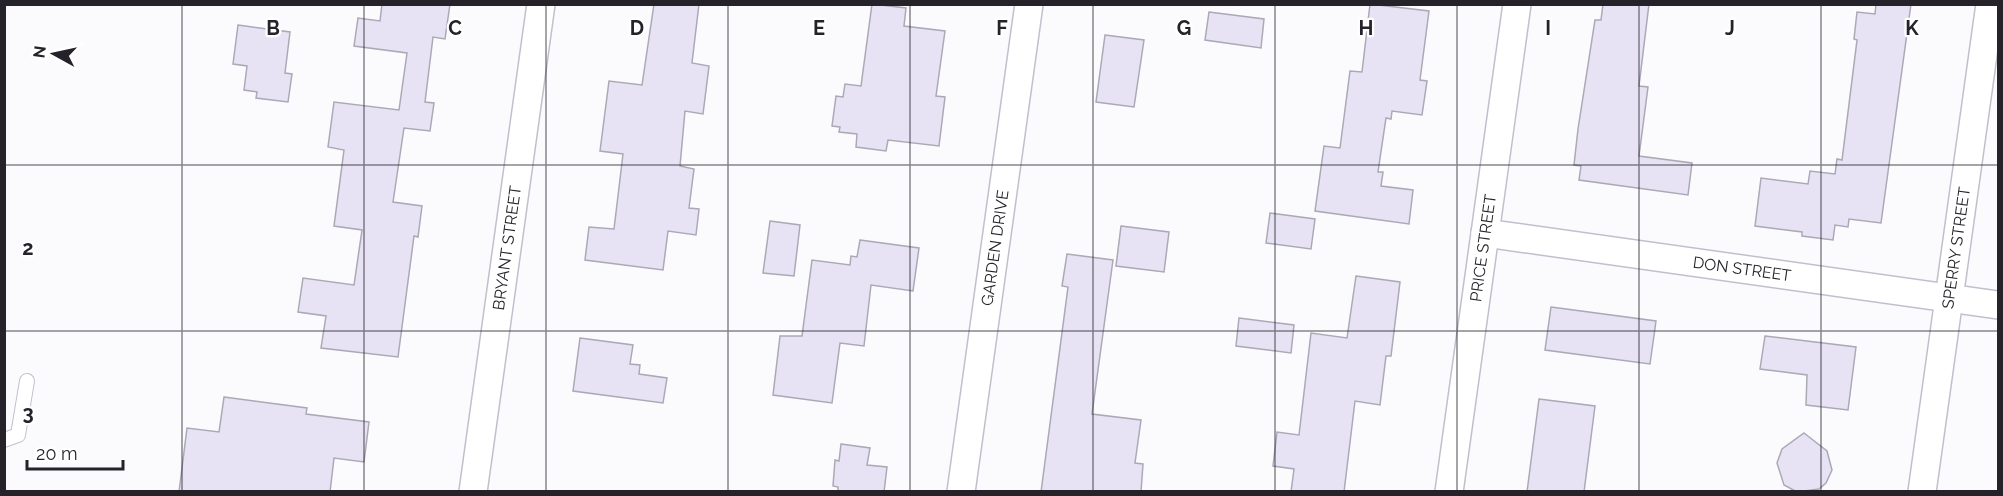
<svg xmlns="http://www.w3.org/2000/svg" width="2003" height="496" font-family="Raleway,sans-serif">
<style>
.building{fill:#e7e3f5;stroke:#aba9b6;stroke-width:1.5}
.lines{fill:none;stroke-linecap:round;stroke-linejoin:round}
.service-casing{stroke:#c2bfcd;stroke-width:16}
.minor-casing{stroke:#c2bfcd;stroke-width:30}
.service{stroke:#fff;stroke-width:14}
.minor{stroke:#fff;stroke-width:27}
.grid{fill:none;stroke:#252329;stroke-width:1.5;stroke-opacity:0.55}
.labels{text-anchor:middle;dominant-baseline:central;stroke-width:4.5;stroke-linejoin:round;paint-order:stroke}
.street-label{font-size:16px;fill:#252329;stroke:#fff}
.grid-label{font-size:20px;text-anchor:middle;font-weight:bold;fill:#252329;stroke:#fff;stroke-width:4.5;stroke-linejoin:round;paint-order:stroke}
</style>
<rect width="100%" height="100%" fill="#fbfbfe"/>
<g class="building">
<path d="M382,4H450L445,39L433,37L425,102L434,103L430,131L404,128L393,202L422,206L418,237L414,236L398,357L321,348L326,316L298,312L303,278L354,285L362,230L334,226L344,150L328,147L334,102L399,110L407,53L354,46L358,18L380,21Z"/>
<path d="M654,4H699L692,63L709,66L703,114L685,111L680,166L694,169L689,208L699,209L696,235L668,231L663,270L585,260L589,227L614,229L623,154L600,151L609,81L642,85Z"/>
<path d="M872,4L906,8L904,26L945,31L936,96L945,97L939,146L888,140L886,151L856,147L857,134L839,132L840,127L832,126L836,96L843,97L845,84L861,86Z"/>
<path d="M1370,4L1429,11L1420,80L1427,81L1422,115L1392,111L1391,119L1386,118L1378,172H1383L1381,186L1413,190L1409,224L1315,211L1324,146L1340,148L1350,71L1362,72Z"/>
<path d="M1603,4H1649L1639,86L1648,87L1639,156L1692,163L1688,195L1579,180L1581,166L1574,165L1578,129L1595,20H1601Z"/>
<path d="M1876,4H1911L1881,223L1849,219L1848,227L1835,225L1833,240L1802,236V232L1755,226L1761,178L1808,184L1810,171L1835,174L1837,159L1842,160L1857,40L1854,39L1857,12L1875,14Z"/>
<path d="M1209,12L1264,19L1261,48L1205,40Z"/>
<path d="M238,25L290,32L285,73L292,74L288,102L256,98L257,92L244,90L247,66L233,64Z"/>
<path d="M1105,35L1144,40L1134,107L1096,102Z"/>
<path d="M1270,213L1315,219L1311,249L1266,243Z"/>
<path d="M770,221L800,225L794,276L763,273Z"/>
<path d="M1121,226L1169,232L1164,272L1116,266Z"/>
<path d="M860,240L919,248L913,291L871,285L864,346L840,343L832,403L773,395L780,336H802L812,260L850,265L851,256L857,257Z"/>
<path d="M1067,254L1113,260L1092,414L1141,420L1135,463L1143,464L1141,492H1041L1068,287L1062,286Z"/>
<path d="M1356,276L1400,282L1391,356H1386L1380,405L1355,401L1344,492H1291L1294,469L1273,466L1277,432L1299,435L1311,333L1347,338Z"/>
<path d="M1551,307L1656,321L1650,364L1545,350Z"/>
<path d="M1239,318L1294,325L1291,353L1236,346Z"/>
<path d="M1765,336L1856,347L1848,410L1806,405L1807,375L1760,369Z"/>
<path d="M580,338L633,345L630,364L640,365L639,374L667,378L663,403L573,391Z"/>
<path d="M224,397L307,408L306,414L369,422L364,462L334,458L330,492H179L187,428L219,432Z"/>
<path d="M1539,399L1595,406L1584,492H1527Z"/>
<path d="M1804,433L1827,451L1832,470L1826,483L1819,489L1797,492L1784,485L1777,463L1782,449Z"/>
<path d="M841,444L870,448L867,465L887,467L884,492H838V487L833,486L835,460L839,461Z"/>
</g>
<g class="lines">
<g class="service-casing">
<path id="service" d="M4,440L18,435L27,381"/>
</g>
<g class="minor-casing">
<g id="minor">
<path d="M1485,233L1998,305"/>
<path d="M473,492L541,4"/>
<path d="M961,492L1029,4"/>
<path d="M1449,492L1517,4"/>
<path d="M1922,492L1990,4"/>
</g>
</g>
<use href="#service" class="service"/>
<use href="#minor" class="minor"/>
</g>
<path class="grid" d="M182,4V492M364,4V492M546,4V492M728,4V492M910,4V492M1093,4V492M1275,4V492M1457,4V492M1639,4V492M1821,4V492M4,165H1998M4,331H1998"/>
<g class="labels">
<g class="street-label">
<text transform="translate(507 248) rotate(-82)">BRYANT STREET</text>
<text transform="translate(995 248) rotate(-82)">GARDEN DRIVE</text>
<text transform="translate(1483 248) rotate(-82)">PRICE STREET</text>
<text transform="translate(1956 248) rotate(-82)">SPERRY STREET</text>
<text transform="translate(1742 269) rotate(8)">DON STREET</text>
</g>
</g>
<g class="grid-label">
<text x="273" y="35">B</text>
<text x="455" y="35">C</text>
<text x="637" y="35">D</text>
<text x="819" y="35">E</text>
<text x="1002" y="35">F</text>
<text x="1184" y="35">G</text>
<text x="1366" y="35">H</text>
<text x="1548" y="35">I</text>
<text x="1730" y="35">J</text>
<text x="1912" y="35">K</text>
<text x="28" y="255">2</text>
<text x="28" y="420">3</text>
</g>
<rect width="2003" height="496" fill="none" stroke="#252329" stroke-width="12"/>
<g transform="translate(54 54) rotate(278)" stroke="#ffffff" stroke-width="4.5" paint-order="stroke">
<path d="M0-4.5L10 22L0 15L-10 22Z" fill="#252329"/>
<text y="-9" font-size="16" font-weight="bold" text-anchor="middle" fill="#252329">N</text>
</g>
<path d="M27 460v9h96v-9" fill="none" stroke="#252329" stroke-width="3"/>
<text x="36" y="460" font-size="18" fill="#252329" stroke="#ffffff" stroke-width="4.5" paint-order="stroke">20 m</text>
</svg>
